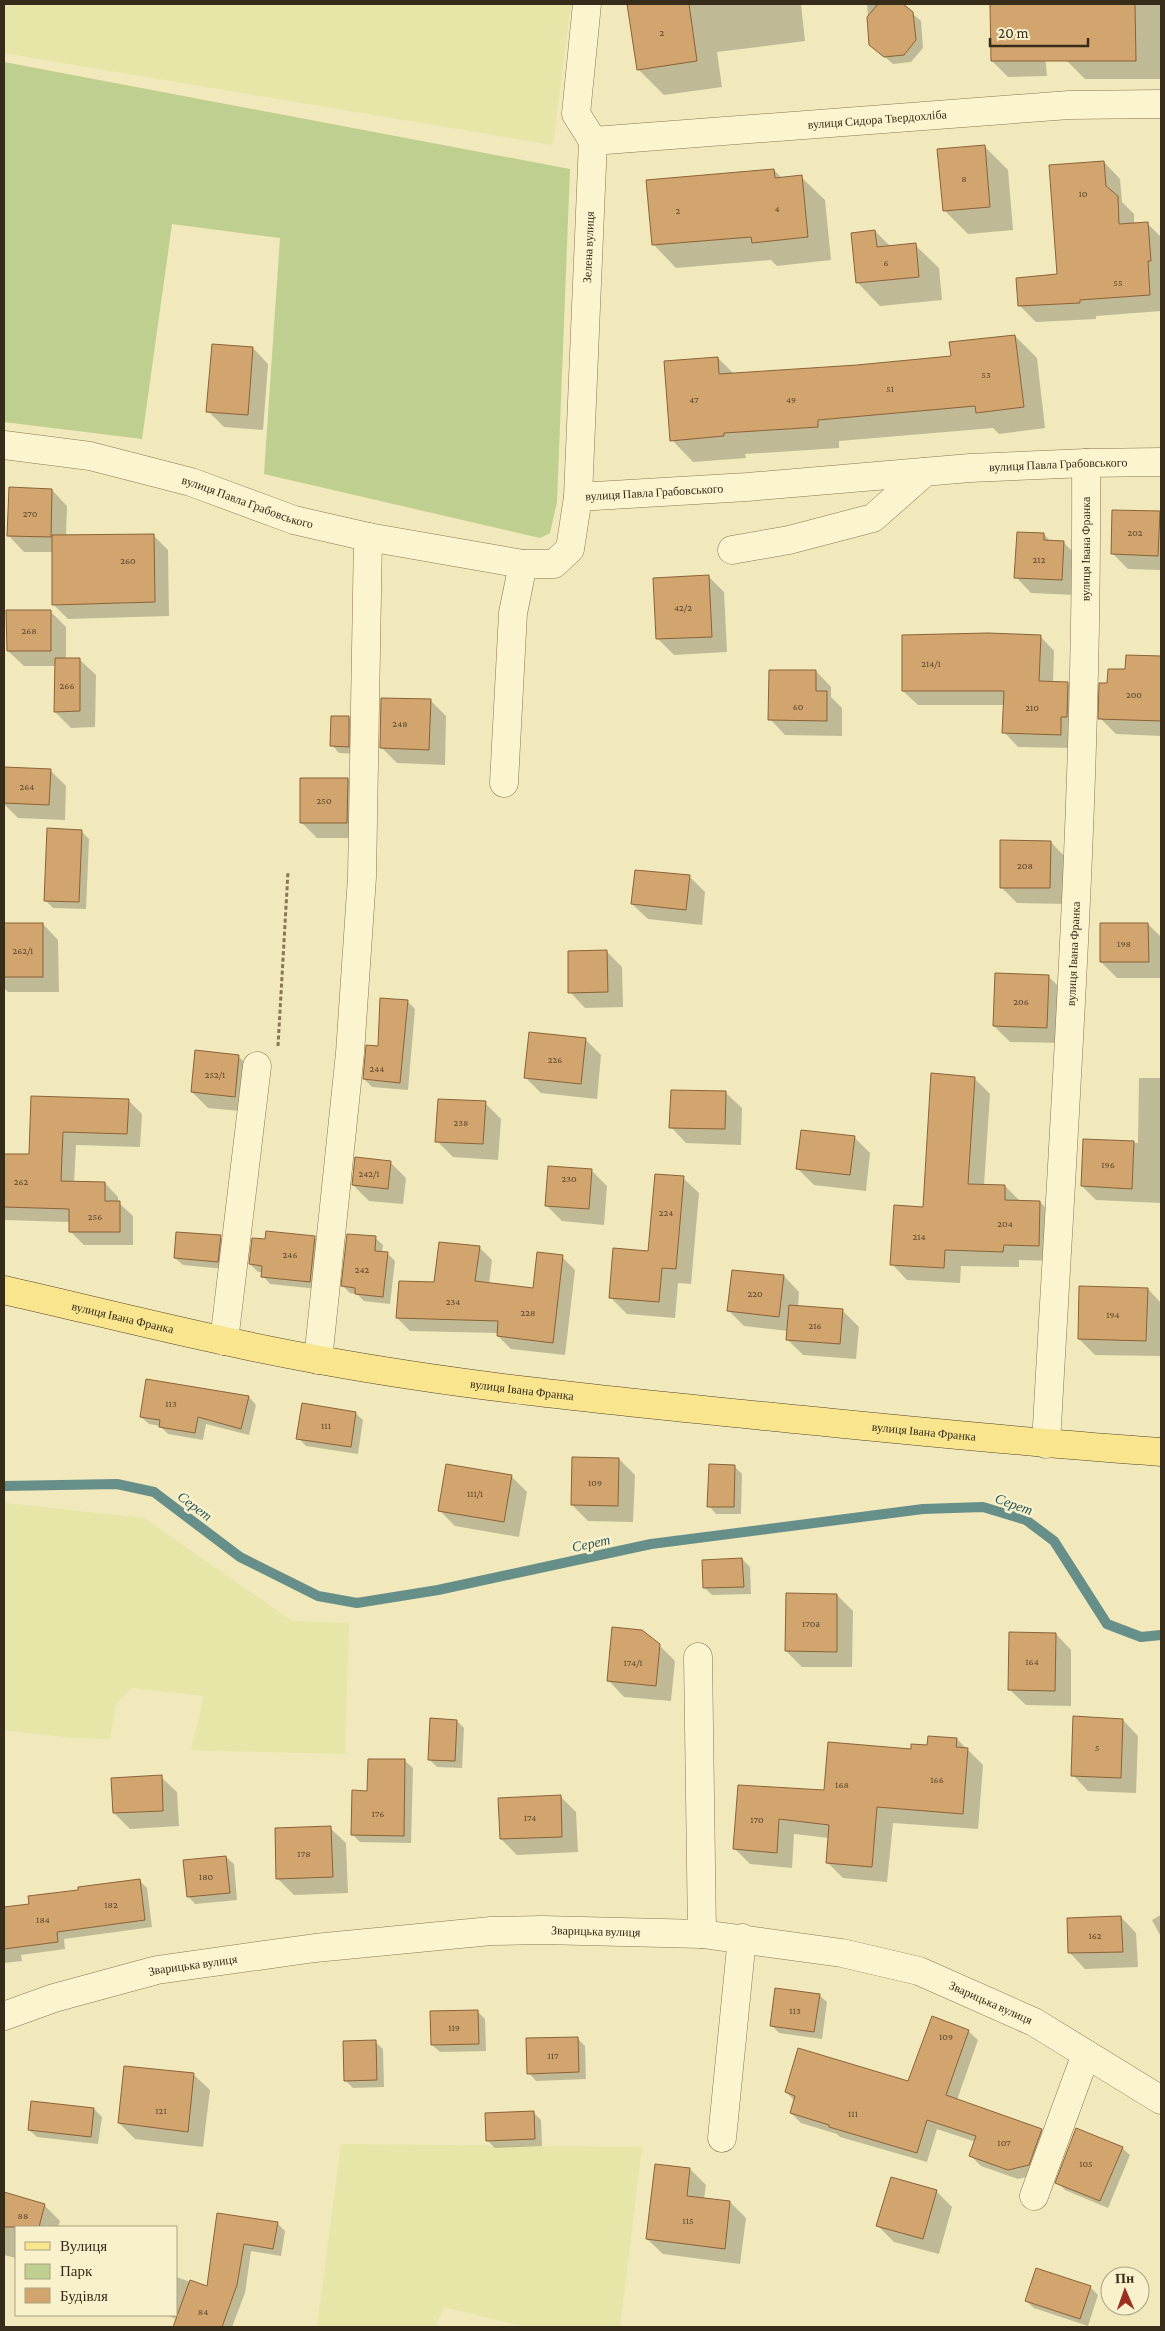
<svg xmlns="http://www.w3.org/2000/svg" width="1165" height="2331" font-family="'Crimson Pro',serif">
<style>
.farmland{fill:#e7e5a8}
.green{fill:#bfcf8f}
.shadow{fill:#0003}
.lines{fill:none;stroke-linecap:round;stroke-linejoin:round}
.stream{stroke:#678f8a;stroke-width:10}
.building{fill:#d2a46e;stroke:#8a6338}
.minor-casing{stroke:#897754;stroke-width:29}
.major-casing{stroke:#564429;stroke-width:29}
.path{stroke:#897754;stroke-width:3;stroke-dasharray:4 2.5;stroke-linecap:butt}
.minor{stroke:#fbf4ce;stroke-width:28}
.major{stroke:#f8e58e;stroke-width:28}
.labels{text-anchor:middle;dominant-baseline:central;stroke-width:5;stroke-linejoin:round;paint-order:stroke}
.number-label{font-size:10px;fill:#5e4a2f}
.street-label{font-size:12px;fill:#372c1a;stroke:#f8f1cb}
.water-label{font-size:14px;font-style:italic;fill:#285558;stroke:#f8f1cb}
</style>
<rect width="100%" height="100%" fill="#f1e8bb"/>
<g class="farmland">
<path d="M4,4H571L553,145L4,53Z"/>
<path d="M4,1503L144,1518L292,1621L349,1623L345,1754L191,1750L204,1696L131,1688L116,1704L110,1739L72,1738L4,1730Z"/>
<path d="M341,2144L642,2147L620,2327H526L444,2307L435,2327H317Z"/>
</g>
<path class="green" d="M4,62L570,169L557,502L550,533L540,538L264,474L280,238L172,224L142,439L4,422Z"/>
<g class="shadow">
<path d="M628,4H801L805,41L717,52L722,87L664,95L638,69Z"/>
<path d="M867,4H901L921,21L923,48L911,62L893,64L870,44Z"/>
<path d="M991,4H1027L1041,17L1047,76L1008,77L992,61Z"/>
<path d="M1103,4H1161V79H1085L1066,60Z"/>
<path d="M984,146L1008,170L1013,230L968,234L944,210Z"/>
<path d="M1104,162L1120,179L1122,202L1134,214V224L1147,223L1161,237V311L1096,316V319L1036,322L1020,306L1058,275Z"/>
<path d="M774,170L782,178L801,177L825,200L831,260L777,266L771,260L676,268L653,244Z"/>
<path d="M875,231L891,247L915,245L939,268L942,300L880,306L857,282Z"/>
<path d="M1015,336L1037,358L1045,428L999,434L993,428L839,441V448L745,454L746,458L693,462L672,440L718,358L734,374L857,366L952,357Z"/>
<path d="M253,348L268,364L263,430L224,427L208,411Z"/>
<path d="M52,490L67,506L66,536L153,535L168,550L169,616L68,619L53,604V552H24L9,536Z"/>
<path d="M1159,512L1161,515V570L1128,569L1112,553Z"/>
<path d="M1044,534L1051,542H1063L1079,558L1077,595L1031,593L1016,577Z"/>
<path d="M708,576L724,592L727,652L674,655L658,639Z"/>
<path d="M50,611L66,627V659L80,660L96,675L95,727L71,728L55,712L57,666H24L8,651Z"/>
<path d="M1040,636L1054,651L1053,683H1067L1082,698L1075,748L1018,747L1004,732V705H918L903,691Z"/>
<path d="M1127,656L1161,657V736L1116,734L1100,718L1108,685L1126,670Z"/>
<path d="M816,671L831,687V697L842,708V736L785,735L770,719Z"/>
<path d="M430,700L446,716L445,765L397,763L381,747Z"/>
<path d="M349,717L356,725V754L339,753L332,745Z"/>
<path d="M4,769L50,770L66,786L65,820L18,818L4,804Z"/>
<path d="M348,779L363,795V838H317L301,822Z"/>
<path d="M81,831L89,839L86,909L53,908L45,900Z"/>
<path d="M1051,842L1066,858V904L1017,903L1001,887Z"/>
<path d="M690,877L705,892L702,925L648,919L632,904Z"/>
<path d="M4,924H43L58,940L59,992H8L4,988Z"/>
<path d="M1148,924L1161,937V978H1117L1101,962Z"/>
<path d="M606,951L622,967L623,1007L585,1008L570,992Z"/>
<path d="M1048,976L1064,992L1063,1043L1010,1042L994,1026Z"/>
<path d="M407,1001L415,1009L408,1090L372,1087L364,1079L380,1047Z"/>
<path d="M586,1040L601,1055L597,1099L541,1093L525,1077Z"/>
<path d="M238,1056L254,1072L250,1112L208,1108L192,1092Z"/>
<path d="M974,1078L990,1094L984,1185L1005,1186L1020,1201L1040,1202L1056,1218L1055,1261L1019,1260V1267L961,1266L960,1283L907,1280L892,1264L924,1208Z"/>
<path d="M1139,1078H1161V1203L1096,1200L1082,1186L1085,1140L1138,1143Z"/>
<path d="M726,1093L742,1108L741,1145L686,1143L671,1127Z"/>
<path d="M32,1098L128,1100L142,1114L140,1147L76,1145L74,1183H105L118,1197V1202L133,1216V1245H84L70,1231V1222L4,1220V1155H30Z"/>
<path d="M485,1103L501,1119L498,1160L453,1157L437,1141Z"/>
<path d="M854,1137L870,1153L866,1191L814,1185L798,1169Z"/>
<path d="M390,1162L406,1178L403,1204L369,1201L353,1185Z"/>
<path d="M592,1171L607,1186L604,1225L562,1221L547,1206Z"/>
<path d="M683,1178L699,1193L691,1284L678,1283L675,1318L627,1314L611,1298L650,1253Z"/>
<path d="M220,1237L228,1244L225,1269L183,1265L175,1258Z"/>
<path d="M315,1238L322,1245L318,1289L270,1284L263,1276V1272H258L250,1264L266,1240Z"/>
<path d="M375,1238L383,1245L382,1253H387L395,1261L390,1304L364,1301L357,1294L350,1293L343,1286Z"/>
<path d="M479,1247L492,1260L489,1284L534,1289L562,1257L575,1270L565,1355L511,1349L498,1336V1333L410,1331L397,1318Z"/>
<path d="M784,1276L799,1292L798,1307L843,1311L859,1327L856,1359L803,1355L787,1339L788,1331L744,1326L728,1310Z"/>
<path d="M1148,1289L1161,1303V1356L1095,1355L1079,1339Z"/>
<path d="M147,1380L249,1397L256,1405L249,1435L206,1424L203,1440L168,1434L160,1426L149,1424L141,1417Z"/>
<path d="M355,1413L363,1420L358,1454L306,1446L298,1438Z"/>
<path d="M619,1459L635,1475L633,1522L588,1521L572,1505Z"/>
<path d="M734,1466L742,1474L741,1514H716L709,1506Z"/>
<path d="M512,1477L527,1492L519,1537L455,1526L439,1510Z"/>
<path d="M742,1559L750,1567L751,1594L712,1595L704,1587Z"/>
<path d="M837,1595L853,1611L852,1667H802L786,1651Z"/>
<path d="M1056,1634L1071,1650V1706L1026,1705L1010,1690Z"/>
<path d="M659,1645L675,1661L671,1701L624,1697L609,1681Z"/>
<path d="M1123,1720L1138,1736L1136,1793L1088,1791L1073,1775Z"/>
<path d="M457,1721L464,1728L462,1768L437,1767L430,1760Z"/>
<path d="M957,1739L983,1765L978,1829L893,1823L887,1882L843,1878L827,1862L829,1838L794,1834L792,1868L750,1864L734,1848L739,1786L825,1791L912,1750Z"/>
<path d="M405,1761L413,1768L411,1843L360,1842L352,1834L368,1792Z"/>
<path d="M161,1777L177,1792L179,1826L130,1829L114,1813Z"/>
<path d="M560,1796L576,1812L578,1852L517,1855L501,1839Z"/>
<path d="M330,1828L346,1843L348,1893L294,1895L278,1879Z"/>
<path d="M226,1857L234,1864L237,1900L195,1904L188,1896Z"/>
<path d="M139,1880L147,1888L152,1927L64,1939L65,1949L21,1955L22,1961L4,1963V1908L30,1905L79,1891Z"/>
<path d="M1161,1915V1937L1152,1920Z"/>
<path d="M1121,1917L1136,1933L1138,1967L1085,1969L1070,1953Z"/>
<path d="M819,1995L827,2002L822,2039L779,2033L772,2026Z"/>
<path d="M477,2011L485,2019L486,2051L440,2052L432,2045Z"/>
<path d="M968,2031L978,2040L957,2100L1041,2130L1051,2140L1039,2174L1018,2179L981,2166L971,2156L976,2142L937,2129L927,2162L840,2137L837,2134L801,2123L791,2113L795,2101L786,2092L909,2083Z"/>
<path d="M577,2038L585,2046L586,2079L536,2081L529,2073Z"/>
<path d="M375,2042L383,2049L384,2087L353,2088L345,2080Z"/>
<path d="M125,2067L194,2075L210,2090L203,2147L135,2139L119,2123Z"/>
<path d="M32,2103L94,2109L102,2117L98,2144L37,2137L29,2130Z"/>
<path d="M533,2112L541,2120L542,2146L495,2148L487,2140Z"/>
<path d="M1122,2148L1130,2155L1108,2208L1065,2190L1057,2182Z"/>
<path d="M690,2169L706,2185L704,2199L730,2202L746,2218L740,2264L663,2254L647,2239Z"/>
<path d="M936,2191L952,2207L939,2254L894,2242L878,2226Z"/>
<path d="M4,2194L44,2205L60,2221L58,2227H16V2258L4,2255Z"/>
<path d="M218,2215L277,2223L285,2231L281,2256L251,2251L245,2293L232,2327H176L177,2319L165,2315H176V2277L208,2288Z"/>
<path d="M1090,2287L1098,2295L1088,2326L1034,2308L1026,2301Z"/>
</g>
<g class="lines">
<path class="stream" d="M4,1486L117,1484L154,1492L240,1557L318,1596L357,1603L438,1590L651,1544L923,1509L983,1507L1026,1520L1054,1541L1107,1624L1141,1637L1161,1635"/>
</g>
<g class="building">
<path d="M627,4H689L697,61L637,70Z"/>
<path d="M878,4H903L913,12L916,40L904,55L884,57L869,45L867,17Z"/>
<path d="M990,4H1135L1136,61H991Z"/>
<path d="M985,145L990,207L943,211L937,149Z"/>
<path d="M1104,161L1106,186L1118,196L1119,224L1148,222L1151,261H1148L1150,295L1080,300V303L1018,306L1016,278L1057,274L1049,165Z"/>
<path d="M774,169L775,178L802,175L808,237L752,243L751,237L652,245L646,180Z"/>
<path d="M875,230L877,247L916,243L919,277L856,283L851,233Z"/>
<path d="M1015,335L1024,407L976,413L975,406L818,420V427L724,433V436L670,441L664,361L718,357L719,374L857,365L951,356L949,342Z"/>
<path d="M212,344L253,347L248,415L206,412Z"/>
<path d="M9,487L52,489L51,537L7,536Z"/>
<path d="M1112,510L1160,511L1158,556L1111,554Z"/>
<path d="M1017,532L1044,533V540L1064,541L1062,580L1014,578Z"/>
<path d="M154,534L155,602L52,605V535Z"/>
<path d="M709,575L712,637L656,639L653,578Z"/>
<path d="M6,610H51V651H7Z"/>
<path d="M988,633L1041,635L1039,681L1068,682L1067,717H1061V735L1002,733L1004,691H902V635Z"/>
<path d="M1126,655L1161,656V721L1098,719L1099,683H1107L1108,669H1125Z"/>
<path d="M55,658H80V711L54,712Z"/>
<path d="M769,670H816V691H827V721L768,720Z"/>
<path d="M381,698L431,699L429,750L380,748Z"/>
<path d="M331,716H349V747L330,746Z"/>
<path d="M4,767L51,769L49,805L4,803Z"/>
<path d="M300,778H348L347,823H300Z"/>
<path d="M47,828L82,830L79,902L44,901Z"/>
<path d="M1000,840L1051,841L1050,888H1000Z"/>
<path d="M635,870L690,875L686,910L631,904Z"/>
<rect x="4" y="923" width="39" height="54"/>
<path d="M1100,923H1148L1149,962H1100Z"/>
<path d="M607,950L608,992L568,993V951Z"/>
<path d="M995,973L1049,975L1047,1028L993,1026Z"/>
<path d="M380,998L408,1000L400,1083L363,1079L366,1045L378,1046Z"/>
<path d="M529,1032L586,1038L581,1084L524,1078Z"/>
<path d="M195,1050L239,1055L235,1097L191,1092Z"/>
<path d="M931,1073L975,1077L968,1184L1005,1185V1200L1040,1201L1039,1246L1004,1245L1003,1252L945,1250L944,1268L890,1265L894,1205L923,1207Z"/>
<path d="M671,1090L726,1091L725,1129L669,1128Z"/>
<path d="M31,1096L129,1099L127,1134L63,1132L61,1181L105,1182V1201H120V1232H69V1209L4,1207V1154H29Z"/>
<path d="M438,1099L486,1101L483,1144L435,1142Z"/>
<path d="M801,1130L855,1136L850,1175L796,1169Z"/>
<path d="M1083,1139L1134,1141L1132,1189L1081,1186Z"/>
<path d="M355,1157L391,1161L388,1189L352,1185Z"/>
<path d="M548,1166L592,1169L589,1209L545,1206Z"/>
<path d="M655,1174L684,1176L676,1269L662,1268L659,1302L609,1298L613,1248L648,1251Z"/>
<path d="M266,1231L315,1236L310,1282L261,1277L262,1266L249,1264L252,1238L265,1239Z"/>
<path d="M176,1232L221,1235L218,1262L174,1258Z"/>
<path d="M347,1234L376,1236L375,1251L388,1252L383,1297L355,1294V1288L341,1286Z"/>
<path d="M439,1242L480,1246L475,1281L533,1288L537,1252L563,1255L553,1343L497,1336L498,1321L396,1318L399,1281L434,1282Z"/>
<path d="M732,1270L784,1275L779,1317L727,1311Z"/>
<path d="M1079,1286L1148,1288L1146,1341L1078,1339Z"/>
<path d="M789,1305L843,1309L840,1344L786,1340Z"/>
<path d="M146,1379L249,1396L241,1429L198,1417L195,1433L159,1427L160,1420L140,1417Z"/>
<path d="M302,1403L356,1412L351,1447L296,1439Z"/>
<path d="M572,1457L619,1458L618,1506L571,1505Z"/>
<path d="M446,1464L512,1475L504,1522L438,1511Z"/>
<path d="M709,1464L735,1465L734,1507H707Z"/>
<path d="M742,1558L744,1587L703,1588L702,1560Z"/>
<path d="M786,1593L837,1594V1652L785,1651Z"/>
<path d="M612,1627L642,1630L660,1644L656,1686L607,1681Z"/>
<path d="M1009,1632L1056,1633L1055,1691L1008,1690Z"/>
<path d="M1073,1716L1123,1719L1121,1778L1071,1776Z"/>
<path d="M430,1718L457,1720L455,1761L428,1760Z"/>
<path d="M928,1736L957,1738L956,1747L968,1748L963,1814L877,1807L872,1867L826,1863L829,1825L779,1819L777,1853L733,1849L738,1785L824,1790L828,1742L911,1749V1744L927,1745Z"/>
<path d="M368,1759H405L404,1836L351,1835L352,1790L367,1791Z"/>
<path d="M162,1775L163,1811L113,1813L111,1778Z"/>
<path d="M561,1795L562,1837L500,1839L498,1798Z"/>
<path d="M331,1826L333,1877L276,1879L275,1828Z"/>
<path d="M226,1856L230,1893L187,1897L183,1860Z"/>
<path d="M140,1879L145,1920L57,1932L58,1942L4,1949V1907L29,1904L28,1896L78,1890V1887Z"/>
<path d="M1121,1916L1123,1952L1068,1953L1067,1918Z"/>
<path d="M775,1988L820,1994L814,2032L770,2026Z"/>
<path d="M478,2010L479,2044L431,2045L430,2011Z"/>
<path d="M932,2016L969,2030L946,2095L1042,2129L1029,2165L1008,2170L969,2156L976,2136L927,2120L917,2153L829,2127V2125L790,2113L795,2096L785,2092L798,2048L908,2081Z"/>
<path d="M578,2037L579,2072L527,2074L526,2038Z"/>
<path d="M376,2040L377,2080L344,2081L343,2041Z"/>
<path d="M124,2066L194,2073L188,2132L118,2123Z"/>
<path d="M31,2101L94,2108L91,2137L28,2130Z"/>
<path d="M534,2111L535,2139L486,2141L485,2113Z"/>
<path d="M1076,2128L1123,2147L1100,2201L1055,2183Z"/>
<path d="M655,2164L690,2168L687,2196L730,2201L725,2249L646,2239Z"/>
<path d="M891,2177L937,2190L923,2239L876,2226Z"/>
<path d="M4,2192L45,2204L39,2227H4Z"/>
<path d="M217,2213L278,2222L273,2249L244,2244L237,2285L222,2327H173L190,2280L207,2286Z"/>
<path d="M1036,2268L1091,2286L1080,2319L1025,2301Z"/>
</g>
<g class="lines">
<g class="minor-casing">
<g id="minor">
<path id="s1" d="M593,141L1069,105L1161,104"/>
<path id="s2" d="M4,445L90,456L191,482L294,520L368,537L523,564H554L570,549L578,497L747,487L970,468L1086,463L1161,462"/>
<path id="s3" d="M578,497L593,141L576,114L587,4"/>
<path d="M732,550L789,540L873,518L925,472"/>
<path d="M504,783L513,613L523,564"/>
<path d="M224,1341L257,1066"/>
<path d="M318,1360L350,1053L362,877L368,537"/>
<path id="s4" d="M1046,1444C1064,1118 1088,790 1086,463"/>
<path d="M698,1657L702,1934"/>
<path id="s5" d="M4,2016L54,1998L157,1970L315,1948L491,1931L542,1930L702,1934L842,1953L919,1971L1034,2022L1161,2100"/>
<path d="M722,2138L742,1938"/>
<path d="M1034,2196L1086,2054"/>
</g>
</g>
<g class="major-casing">
<g id="major">
<path id="s6" d="M4,1290C109,1314 214,1341 320,1360C467,1387 614,1401 763,1416C896,1429 1028,1443 1161,1452"/>
</g>
</g>
<path class="path" d="M278,1046L288,872"/>
<use href="#minor" class="minor"/>
<use href="#major" class="major"/>
</g>
<g class="labels">
<g class="number-label">
<text x="662" y="32">2</text>
<text x="964" y="178">8</text>
<text x="1083" y="193">10</text>
<text x="777" y="208">4</text>
<text x="678" y="210">2</text>
<text x="886" y="262">6</text>
<text x="1118" y="282">55</text>
<text x="986" y="374">53</text>
<text x="890" y="388">51</text>
<text x="694" y="399">47</text>
<text x="791" y="399">49</text>
<text x="30" y="513">270</text>
<text x="1135" y="532">202</text>
<text x="1039" y="559">212</text>
<text x="128" y="560">260</text>
<text x="683" y="607">42/2</text>
<text x="29" y="630">268</text>
<text x="931" y="663">214/1</text>
<text x="67" y="685">266</text>
<text x="1134" y="694">200</text>
<text x="798" y="706">60</text>
<text x="1032" y="707">210</text>
<text x="400" y="723">248</text>
<text x="27" y="786">264</text>
<text x="324" y="800">250</text>
<text x="1025" y="865">208</text>
<text x="1124" y="943">198</text>
<text x="23" y="950">262/1</text>
<text x="1021" y="1001">206</text>
<text x="555" y="1059">226</text>
<text x="377" y="1068">244</text>
<text x="215" y="1074">252/1</text>
<text x="461" y="1122">238</text>
<text x="1108" y="1164">196</text>
<text x="369" y="1173">242/1</text>
<text x="569" y="1178">230</text>
<text x="21" y="1181">262</text>
<text x="666" y="1212">224</text>
<text x="95" y="1216">256</text>
<text x="1005" y="1223">204</text>
<text x="919" y="1236">214</text>
<text x="290" y="1254">246</text>
<text x="362" y="1269">242</text>
<text x="755" y="1293">220</text>
<text x="453" y="1301">234</text>
<text x="528" y="1312">228</text>
<text x="1113" y="1314">194</text>
<text x="815" y="1325">216</text>
<text x="171" y="1403">113</text>
<text x="326" y="1425">111</text>
<text x="595" y="1482">109</text>
<text x="475" y="1493">111/1</text>
<text x="811" y="1623">170а</text>
<text x="1032" y="1661">164</text>
<text x="633" y="1662">174/1</text>
<text x="1097" y="1747">5</text>
<text x="937" y="1779">166</text>
<text x="842" y="1784">168</text>
<text x="378" y="1813">176</text>
<text x="530" y="1817">174</text>
<text x="757" y="1819">170</text>
<text x="304" y="1853">178</text>
<text x="206" y="1876">180</text>
<text x="111" y="1904">182</text>
<text x="43" y="1919">184</text>
<text x="1095" y="1935">162</text>
<text x="795" y="2010">113</text>
<text x="454" y="2027">119</text>
<text x="946" y="2036">109</text>
<text x="553" y="2055">117</text>
<text x="161" y="2110">121</text>
<text x="853" y="2113">111</text>
<text x="1004" y="2142">107</text>
<text x="1086" y="2163">105</text>
<text x="23" y="2215">88</text>
<text x="688" y="2220">115</text>
<text x="203" y="2311">84</text>
</g>
<g class="street-label">
<text stroke="none"><textPath href="#s1" startOffset="285">вулиця Сидора Твердохліба</textPath></text>
<text stroke="none"><textPath href="#s3" startOffset="250">Зелена вулиця</textPath></text>
<text stroke="none"><textPath href="#s2" startOffset="1121">вулиця Павла Грабовського</textPath></text>
<text stroke="none"><textPath href="#s2" startOffset="716">вулиця Павла Грабовського</textPath></text>
<text stroke="none"><textPath href="#s2" startOffset="251">вулиця Павла Грабовського</textPath></text>
<text stroke="none"><textPath href="#s4" startOffset="896">вулиця Івана Франка</textPath></text>
<text stroke="none"><textPath href="#s4" startOffset="491">вулиця Івана Франка</textPath></text>
<text stroke="none"><textPath href="#s6" startOffset="122">вулиця Івана Франка</textPath></text>
<text stroke="none"><textPath href="#s6" startOffset="528">вулиця Івана Франка</textPath></text>
<text stroke="none"><textPath href="#s6" startOffset="932">вулиця Івана Франка</textPath></text>
<text stroke="none"><textPath href="#s5" startOffset="601">Зварицька вулиця</textPath></text>
<text stroke="none"><textPath href="#s5" startOffset="196">Зварицька вулиця</textPath></text>
<text stroke="none"><textPath href="#s5" startOffset="1006">Зварицька вулиця</textPath></text>
</g>
<g class="water-label">
<text transform="translate(1014 1504) rotate(20)">Серет</text>
<text transform="translate(195 1506) rotate(37)">Серет</text>
<text transform="translate(591 1543) rotate(-12)">Серет</text>
</g>
</g>
<rect width="1165" height="2331" fill="none" stroke="#372c1a" stroke-width="10"/>
<rect x="15" y="2226" width="162" height="90" fill="#f8f1cb" stroke="#aba284"/>
<rect x="25" y="2242" width="25" height="8" fill="#f8e58e" stroke="#aba284"/>
<text x="60" y="2251" font-size="15" fill="#372c1a">Вулиця</text>
<rect x="25" y="2264" width="25" height="15" fill="#bfcf8f" stroke="#aba284"/>
<text x="60" y="2276" font-size="15" fill="#372c1a">Парк</text>
<rect x="25" y="2288" width="25" height="15" fill="#d2a46e" stroke="#aba284"/>
<text x="60" y="2301" font-size="15" fill="#372c1a">Будівля</text>
<g transform="translate(1125 2291) rotate(358)"><circle r="24" fill="#f8f1cb" stroke="#aba284"/>
<path d="M0-4L9 19L0 12L-9 19Z" fill="#9c2f20"/>
<text y="-8" font-size="14" font-weight="bold" text-anchor="middle" fill="#372c1a">Пн</text>
</g>
<path d="M990 38v8h98v-8" fill="none" stroke="#372c1a" stroke-width="2.5"/>
<text x="998" y="38" font-size="15" fill="#372c1a" stroke="#f8f1cb" stroke-width="4" paint-order="stroke">20 m</text>
</svg>
